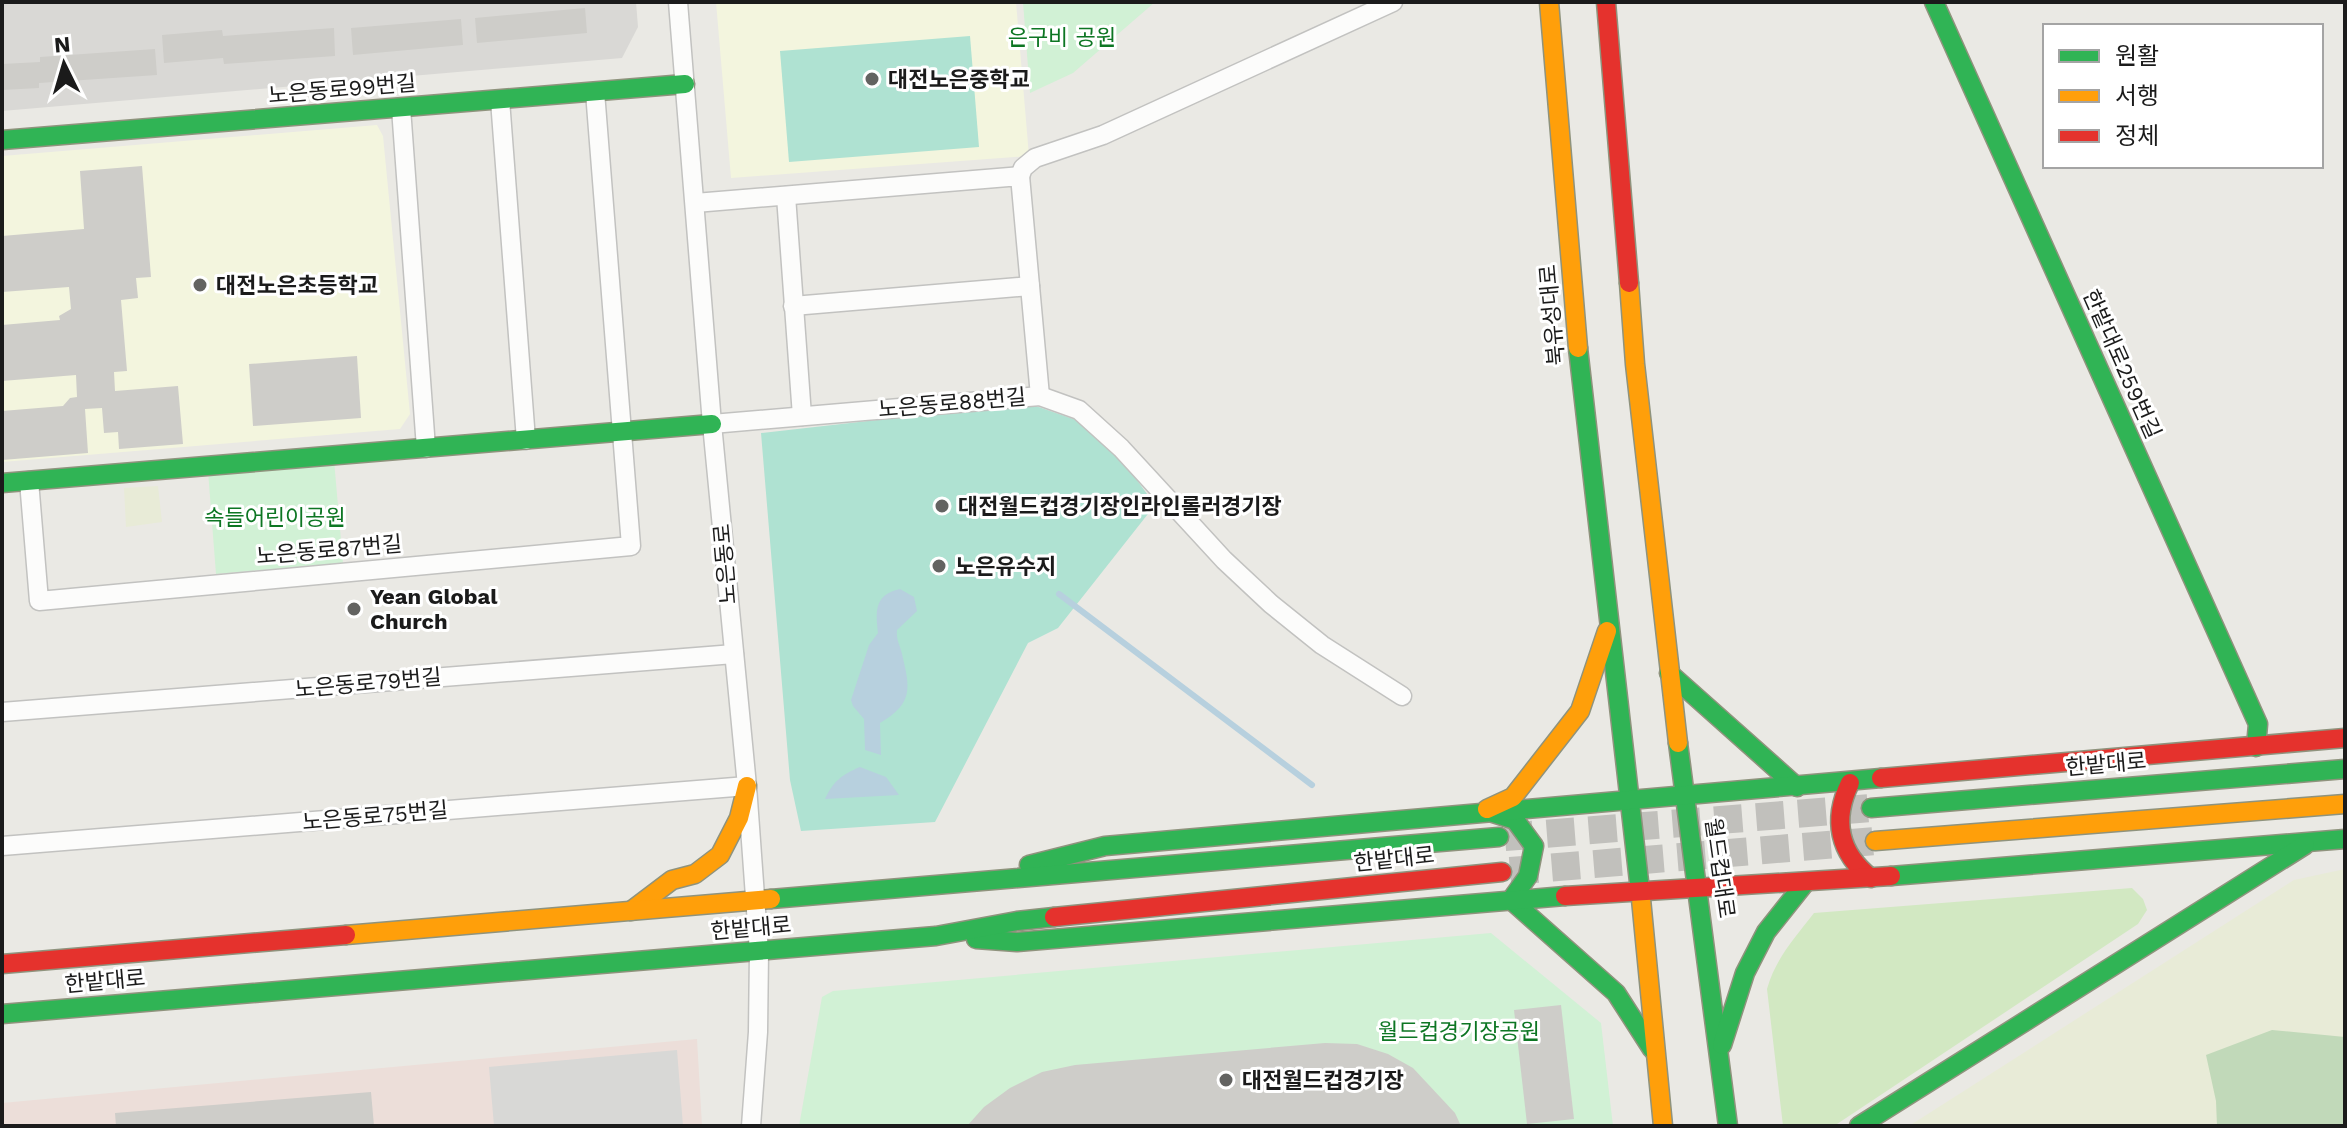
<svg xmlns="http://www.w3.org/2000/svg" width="2347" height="1128" font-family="'Work Sans','Noto Sans KR',sans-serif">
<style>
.residential{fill:#d9d8d5}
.commercial{fill:#ecded9}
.education{fill:#f3f5de}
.farmland{fill:#e8ebd7}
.grass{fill:#d2e8c2}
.forest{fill:#c1d9b9}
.park{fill:#d1f1d5}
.pitch{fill:#afe2d2}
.parking{fill:#d8d8d6}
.water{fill:#b7d0de}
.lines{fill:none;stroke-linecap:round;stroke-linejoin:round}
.stream{stroke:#b7d0de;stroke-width:6}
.building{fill:#cecdc9}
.primary-tunnel{stroke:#c1c0bc;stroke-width:28;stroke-dasharray:28 14;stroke-linecap:butt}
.street-casing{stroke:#c2c2c0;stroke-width:21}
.fast-casing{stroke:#8f937d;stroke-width:21}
.slow-casing{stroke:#8f937d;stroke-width:21}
.jam-casing{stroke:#8f937d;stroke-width:21}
.street{stroke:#fcfcfb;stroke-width:18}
.fast{stroke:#30b455;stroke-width:18}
.slow{stroke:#ff9f0a;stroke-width:18}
.jam{stroke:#e5322d;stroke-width:18}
.poi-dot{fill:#636361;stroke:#fff;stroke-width:3}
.labels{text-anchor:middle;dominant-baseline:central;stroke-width:6;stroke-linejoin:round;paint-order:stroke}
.park-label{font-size:22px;fill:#0d7623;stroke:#fff}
.poi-label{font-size:22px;font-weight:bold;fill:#1b1b1b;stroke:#fff;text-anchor:start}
.street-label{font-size:22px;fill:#1b1b1b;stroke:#fff}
</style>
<rect width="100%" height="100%" fill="#eae9e4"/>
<path class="residential" d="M2,2H636L638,27L622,58L2,111Z"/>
<path class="commercial" d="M697,1039L702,1126H2V1103Z"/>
<g class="education">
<path d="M716,2H1016L1029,156L731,178Z"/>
<path d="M377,125L383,136L410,414L400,429L2,462V156Z"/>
</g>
<g class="farmland">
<path d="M158,486L162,522L126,527L124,488Z"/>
<path d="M2345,869V1126H1909L2294,880Z"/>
</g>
<path class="grass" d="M2132,888L2143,899L2147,910L2138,924L1834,1126H1783L1767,989C1776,958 1794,939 1814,913Z"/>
<path class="forest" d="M2272,1030L2345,1037V1126H2217L2216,1101L2206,1055Z"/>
<g class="park">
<path d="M1023,2H1155L1073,73L1030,93Z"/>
<path d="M334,460L343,563L216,574L208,471Z"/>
<path d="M1491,933L1601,1023L1613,1126H799L822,997L833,991Z"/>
</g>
<g class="pitch">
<path d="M970,36L979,147L789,162L780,51Z"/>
<path d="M1027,403L1082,422L1121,458L1155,505L1058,628L1028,643L935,822L801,831L790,780L761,433Z"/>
</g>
<path class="parking" d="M677,1050L683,1126H494L489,1067Z"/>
<g class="water">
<path d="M900,589L914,597L917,611L897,630C896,640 900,645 902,654C910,688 914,703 880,723L881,755L865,750L864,719L853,706L851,700L869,645L878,633C876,613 873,595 900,589Z"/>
<path d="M860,767L886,777L899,795L825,799C833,781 843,774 860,767Z"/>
</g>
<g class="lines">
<path class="stream" d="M1059,594L1312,785"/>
</g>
<g class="building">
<path d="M585,8L587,33L477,43L475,18Z"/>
<path d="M461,19L463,45L353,55L351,28Z"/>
<path d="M334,28L335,56L224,64L223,58L164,63L162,35L222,30L223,36Z"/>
<path d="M155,49L157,75L39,83V88L2,90V64L40,62V57Z"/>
<path d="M142,166L151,277L136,278L138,298L121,300L127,371L114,372L115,391L178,386L183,444L119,449L118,432L104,433L102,408L85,409L88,453L2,460V411L63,406L70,398L77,397L76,375L2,381V325L60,320L59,316L71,309L69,287L2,292V236L84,229L80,171Z"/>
<path d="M357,356L361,418L253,426L249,364Z"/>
<path d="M1561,1005L1574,1119L1527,1124L1514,1010Z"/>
<path d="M1325,1043L1357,1044L1388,1054L1413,1068L1455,1113L1461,1126H967L984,1107L1010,1088L1042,1072L1075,1065Z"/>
<path d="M371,1092L374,1126H116L115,1113Z"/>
</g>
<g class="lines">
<g class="primary-tunnel">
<path d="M1505,837L1871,808"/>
<path d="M1510,871L1875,841"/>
</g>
<g class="street-casing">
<g id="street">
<path d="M678,2L712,424L747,786L759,952L758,1032L751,1126"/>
<path d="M500,100L526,440"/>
<path d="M401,108L426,448"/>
<path d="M1020,176L1023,168L1035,158L1103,135L1393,2"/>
<path d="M786,196L802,416"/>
<path d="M695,203L1020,176L1040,396"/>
<path d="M793,306L1030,286"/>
<path d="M712,424L1040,396L1079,410L1121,448L1224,560L1271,604L1322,645L1402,696"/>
<path d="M29,481L39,601L631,546L595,92"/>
<path d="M2,712L734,654"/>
<path d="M2,846L747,786"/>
</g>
</g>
<g class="fast-casing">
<g id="fast">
<path d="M1934,2L2258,724L2256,747"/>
<path d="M2,140L685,84"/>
<path d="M1578,348L1641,899"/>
<path d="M2,483L712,424"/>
<path d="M1669,673L1797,787"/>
<path d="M1678,743L1728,1126"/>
<path d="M1871,808L2345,769"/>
<path d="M1493,813L1515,820L1534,846L1528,876L1511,900L1616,993L1652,1049"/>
<path d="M1029,865L1105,846L1881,778"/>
<path d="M1891,876L2345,839"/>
<path d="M771,899L1499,837"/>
<path d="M976,939L1017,942L1565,896"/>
<path d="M2,1014L936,936L1017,921L1054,917"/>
<path d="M1722,1045L1745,973L1766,932L1805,883"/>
<path d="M1859,1126L2305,845"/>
</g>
</g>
<g class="slow-casing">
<g id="slow">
<path d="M1549,2L1578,348"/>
<path d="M1629,283L1635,364L1678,743"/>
<path d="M1487,809L1513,797L1580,711L1607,631"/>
<path d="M1875,841L2345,804"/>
<path d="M1641,899L1663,1126"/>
<path d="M631,911L672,880L695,874L720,855L739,818L747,786"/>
<path d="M346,935L771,899"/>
</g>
</g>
<g class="jam-casing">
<g id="jam">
<path d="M1606,2L1629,283"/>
<path d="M1881,778L2345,738"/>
<path d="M1850,783C1832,820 1839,853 1871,878"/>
<path d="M1565,896L1891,876"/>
<path d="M1054,917L1502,872"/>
<path d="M2,964L346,935"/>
</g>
</g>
<use href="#street" class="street"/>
<use href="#fast" class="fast"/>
<use href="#slow" class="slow"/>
<use href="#jam" class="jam"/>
</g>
<g class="poi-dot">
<circle cx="872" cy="79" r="8"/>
<circle cx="200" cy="285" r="8"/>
<circle cx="942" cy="506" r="8"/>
<circle cx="939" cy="566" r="8"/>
<circle cx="354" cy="609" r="8"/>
<circle cx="1226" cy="1080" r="8"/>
</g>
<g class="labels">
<g class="park-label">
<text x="1062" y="37">은구비 공원</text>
<text x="275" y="517">속들어린이공원</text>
<text x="1459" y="1031">월드컵경기장공원</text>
</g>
<g class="poi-label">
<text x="888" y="79">대전노은중학교</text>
<text x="216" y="285">대전노은초등학교</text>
<text x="958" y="506">대전월드컵경기장인라인롤러경기장</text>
<text x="955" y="566">노은유수지</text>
<text x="370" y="596">Yean Global<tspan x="370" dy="25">Church</tspan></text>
<text x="1242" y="1080">대전월드컵경기장</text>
</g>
<g class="street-label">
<text transform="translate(342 89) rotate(-5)">노은동로99번길</text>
<text transform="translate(1552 315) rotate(-95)">북유성대로</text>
<text transform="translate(2122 364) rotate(66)">한밭대로259번길</text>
<text transform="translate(952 403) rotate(-5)">노은동로88번길</text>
<text transform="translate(329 550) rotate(-5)">노은동로87번길</text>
<text transform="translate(725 564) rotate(-95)">노은동로</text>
<text transform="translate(368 683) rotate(-5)">노은동로79번길</text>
<text transform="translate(2106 764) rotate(-5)">한밭대로</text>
<text transform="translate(375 816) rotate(-5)">노은동로75번길</text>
<text transform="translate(1394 859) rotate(-6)">한밭대로</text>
<text transform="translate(1720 868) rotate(82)">월드컵대로</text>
<text transform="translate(751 928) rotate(-5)">한밭대로</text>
<text transform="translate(105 981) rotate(-5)">한밭대로</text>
</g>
</g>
<rect width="2347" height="1128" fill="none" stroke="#1b1b1b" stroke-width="8"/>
<rect x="2043" y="24" width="280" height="144" fill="#ffffff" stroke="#a4a4a4" stroke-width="2"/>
<rect x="2059" y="50" width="40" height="12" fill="#30b455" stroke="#a4a4a4" stroke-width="2"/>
<text x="2115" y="64" font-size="24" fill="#1b1b1b">원활</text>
<rect x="2059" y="90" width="40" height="12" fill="#ff9f0a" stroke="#a4a4a4" stroke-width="2"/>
<text x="2115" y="104" font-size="24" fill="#1b1b1b">서행</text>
<rect x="2059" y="130" width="40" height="12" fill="#e5322d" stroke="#a4a4a4" stroke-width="2"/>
<text x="2115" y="144" font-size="24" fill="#1b1b1b">정체</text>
<g transform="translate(64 64) rotate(355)" stroke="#ffffff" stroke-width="6" paint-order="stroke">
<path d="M0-6L14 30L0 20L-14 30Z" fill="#1b1b1b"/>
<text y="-12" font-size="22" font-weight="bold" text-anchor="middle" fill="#1b1b1b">N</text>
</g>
</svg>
